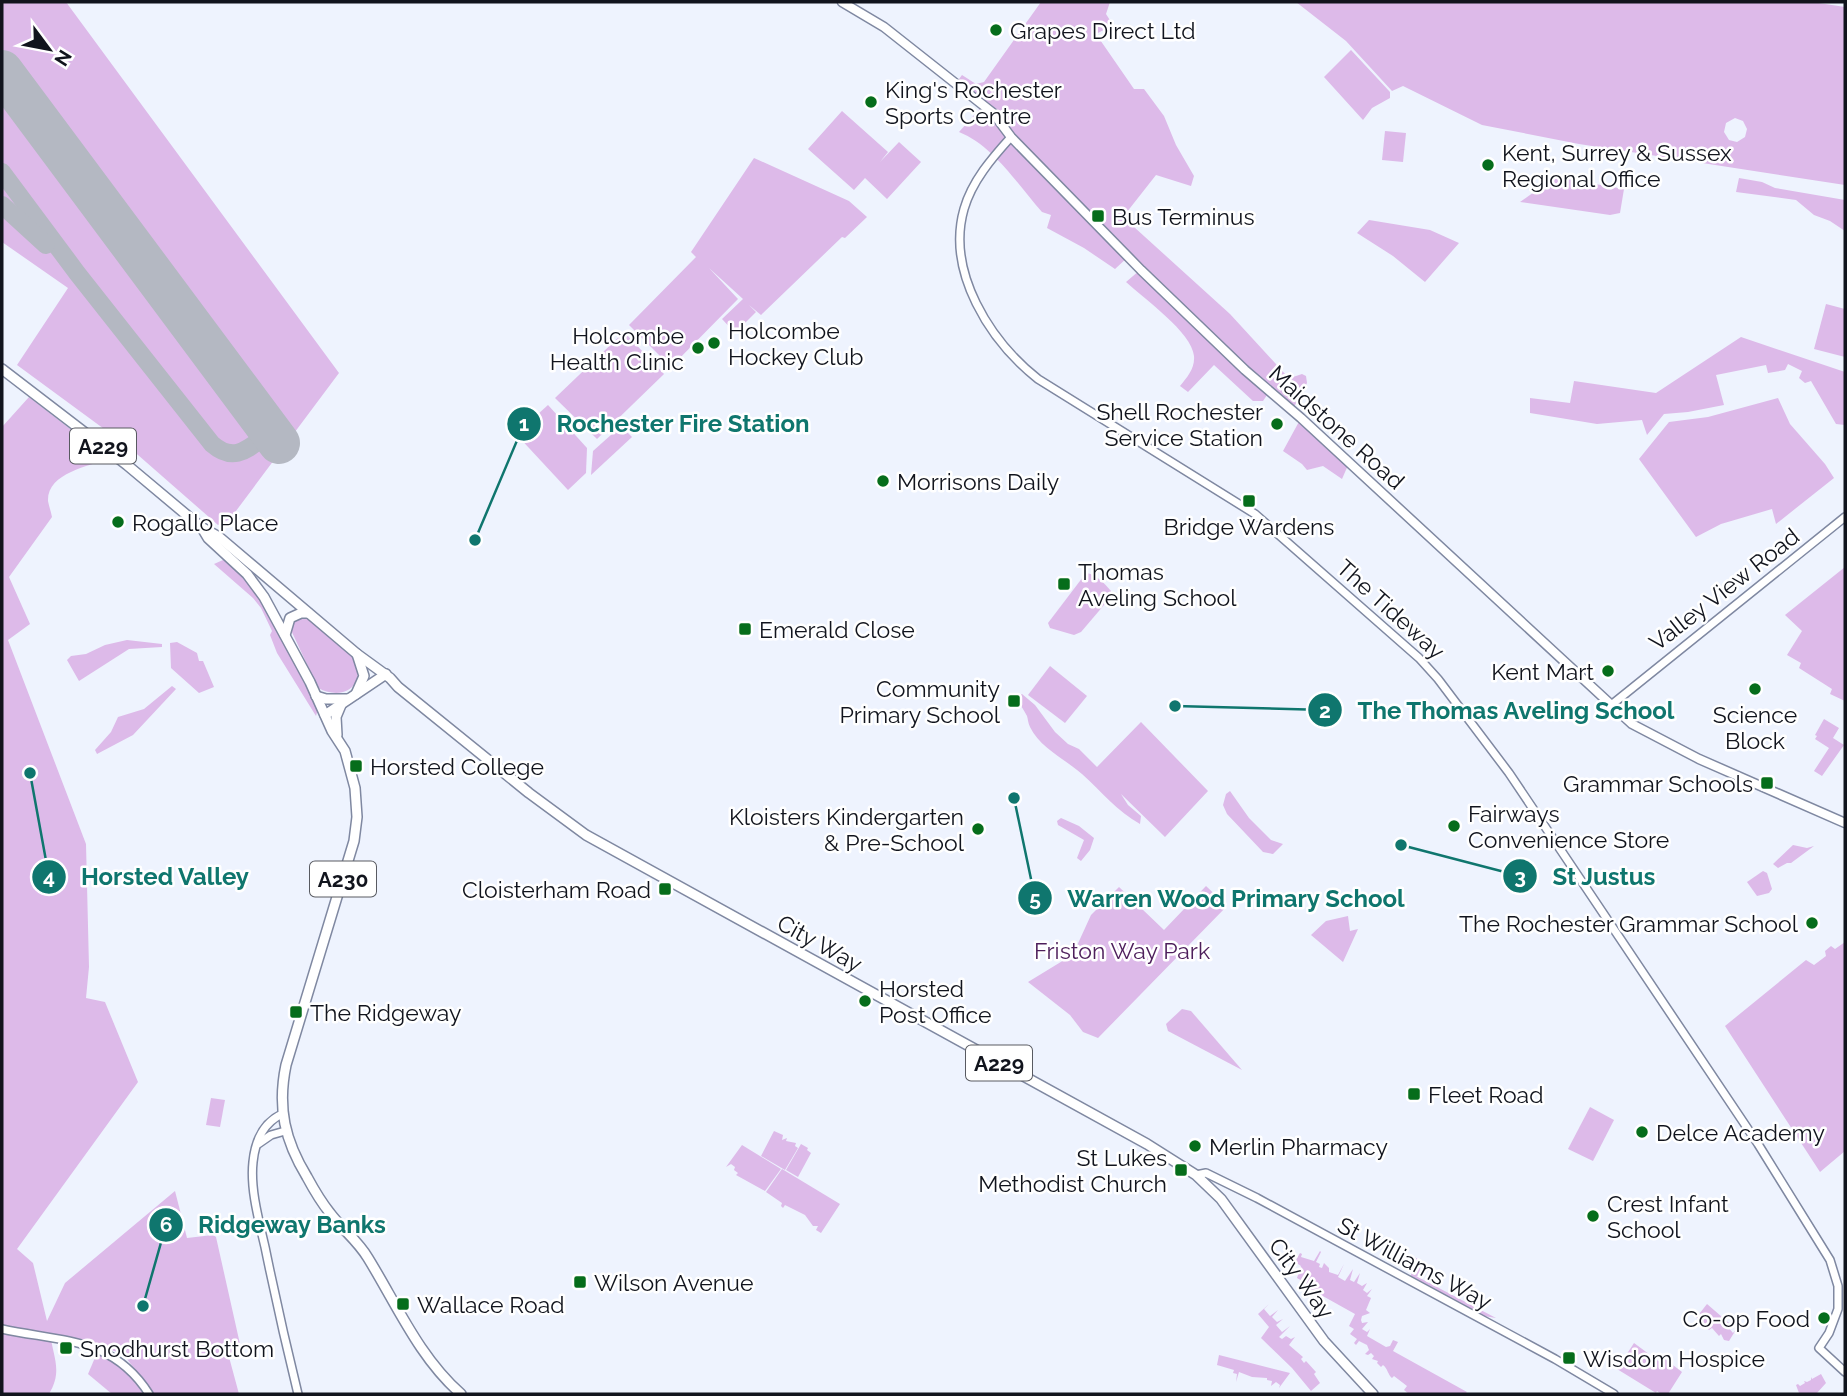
<svg xmlns="http://www.w3.org/2000/svg" width="1847" height="1396" font-family="Raleway,sans-serif">
<style>
.green{fill:#ddbae9;fill-rule:evenodd}
.lines{fill:none;stroke-linecap:round;stroke-linejoin:round}
.taxiway{stroke:#b4b8c2;stroke-width:18}
.runway{stroke:#b4b8c2;stroke-width:42}
.tertiary-casing{stroke:#7f88a1;stroke-width:10}
.secondary-casing{stroke:#7f88a1;stroke-width:11}
.primary-casing{stroke:#7f88a1;stroke-width:12}
.tertiary{stroke:#fff;stroke-width:7}
.secondary{stroke:#fff;stroke-width:8}
.primary{stroke:#fff;stroke-width:9}
.poi-dot{fill:#066d1b;stroke:#fff;stroke-width:2.5}
.labels{text-anchor:middle;dominant-baseline:central;stroke-width:5;stroke-linejoin:round;paint-order:stroke}
.shield{fill:#fff;stroke:#585a61;stroke-width:2}
.shield-label{font-size:21px;font-weight:bold;fill:#11141d}
.poi-label{font-size:23px;fill:#11141d;stroke:#fff;text-anchor:start}
.street-label{font-size:23px;fill:#11141d;stroke:#fff}
.park-label{font-size:23px;fill:#4d1e5b;stroke:#fff}
.leader{fill:none;stroke:#0f766e;stroke-width:2.5}
.callout-dot{fill:#0f766e;stroke:#fff;stroke-width:2.5}
.mark-label{font-size:21px;text-anchor:middle;font-weight:bold;fill:#fff}
.callout-label{font-size:24px;text-anchor:middle;font-weight:bold;fill:#0f766e;stroke:#fff;stroke-width:5;stroke-linejoin:round;paint-order:stroke}
</style>
<rect width="100%" height="100%" fill="#eef3fe"/>
<g class="green">
<path d="M2,2H66L339,373L230,519L218,525L130,448L17,365L68,288L2,242Z"/>
<path d="M1041,2H1110L1106,14L1113,25L1096,34L1134,89H1144L1164,116L1176,145L1194,176L1191,186L1156,175L1123,217L1230,314L1286,375L1290,378L1302,374L1306,376L1307,383L1294,407L1269,392L1263,401H1253L1214,365L1188,392L1180,386C1187,377 1195,369 1194,356C1192,332 1144,299 1126,282L1140,270L1128,257L1115,269L1084,248L1047,228L1051,215L1042,212C1017,184 994,146 959,132L983,105L956,83L962,75L976,84L984,82Z"/>
<path d="M1296,2H1812L1845,7V185L1579,144L1482,125L1403,86L1392,91L1346,41ZM1735,118L1743,121L1747,129L1745,137L1737,142L1729,140L1724,132L1726,123Z"/>
<path d="M1351,50L1390,92V98L1372,108L1363,120L1324,77Z"/>
<path d="M842,111L888,152L880,162L899,142L921,162L887,199L865,178L854,190L808,149Z"/>
<path d="M1385,131L1406,133L1403,162L1382,160Z"/>
<path d="M754,158L849,201L867,217L845,238L842,237L761,315L749,305L756,312L735,333L722,319L743,299L709,268L738,299L671,367L629,325L696,257L691,252Z"/>
<path d="M1555,177L1624,189L1620,213L1610,215L1520,202Z"/>
<path d="M1739,178L1762,182L1775,188L1845,200V231L1830,221L1814,215L1796,200L1736,192Z"/>
<path d="M1369,220L1430,230L1459,243L1425,282L1393,256L1357,233Z"/>
<path d="M1826,304L1845,309V357L1814,349Z"/>
<path d="M624,332L664,374L597,439L555,398Z"/>
<path d="M1741,337L1845,372V425L1836,424L1811,381L1805,383L1799,378L1802,371L1788,364L1785,370L1768,373L1766,365L1716,375L1724,405L1688,412L1664,414L1647,435L1642,420L1597,424L1530,413V398L1570,403L1574,381L1656,393Z"/>
<path d="M29,397L109,459C89,466 47,473 48,501C49,506 51,512 52,517L9,577L30,624L8,640L86,844L89,967L86,998L105,1002L138,1082L17,1249L33,1263L47,1321L65,1283L175,1191L187,1238L213,1235L216,1237L242,1353L229,1357L239,1394H154L123,1354L79,1339L50,1333C53,1357 63,1371 49,1394H2V427Z"/>
<path d="M1778,398L1790,424L1825,464L1834,478L1776,524L1772,509L1721,524L1696,537L1639,459L1669,422L1708,417Z"/>
<path d="M548,405L587,448L586,473L568,490L516,434Z"/>
<path d="M1301,418L1349,463L1342,479L1323,466L1307,470L1302,464L1283,451Z"/>
<path d="M621,426L632,437L591,475L593,451Z"/>
<path d="M223,560C256,572 303,676 318,709L316,716L277,653L270,635L272,631L261,608L253,598L214,564Z"/>
<path d="M1845,567V701L1830,694L1832,689L1799,668L1801,663L1787,655L1802,631L1785,615Z"/>
<path d="M1086,573C1096,574 1104,583 1111,591L1110,598L1081,632L1074,635L1050,628L1048,623Z"/>
<path d="M304,616L356,659C365,687 343,701 318,688L290,628L291,622Z"/>
<path d="M127,640L162,644V647L129,649L79,681L67,660L71,656L86,654L105,645Z"/>
<path d="M177,642L197,653L199,661H203L214,687L199,693L171,668L170,643Z"/>
<path d="M1050,666L1087,696L1065,723L1028,695Z"/>
<path d="M172,686L176,689L133,735L97,754L95,750L111,732L118,717L144,709Z"/>
<path d="M1022,694L1035,705L1055,732L1068,744L1079,749L1097,767L1141,722L1208,791L1165,837L1121,794L1128,805L1141,816L1140,824C1118,812 1101,791 1082,774C1065,759 1040,748 1030,727C1028,723 1028,719 1027,716C1023,708 1019,705 1019,696Z"/>
<path d="M1824,719L1839,728L1833,738L1844,745L1822,776L1814,771L1829,748L1815,739L1817,736L1815,735Z"/>
<path d="M1230,791L1249,818L1271,840L1283,844L1273,854L1263,852L1227,814L1223,805L1226,794Z"/>
<path d="M1061,818L1079,826L1094,838L1090,850L1081,861L1077,858L1084,840L1058,825L1057,821Z"/>
<path d="M1793,845L1807,848L1814,846L1791,863H1787L1778,868L1773,864Z"/>
<path d="M1763,871L1767,873L1772,889L1769,893L1757,896L1747,882Z"/>
<path d="M1206,886L1227,906L1098,1038L1083,1032L1070,1015L1028,982L1069,957L1075,950L1091,915L1119,887L1164,930Z"/>
<path d="M1348,916L1350,931L1358,929L1343,962L1311,935L1326,921Z"/>
<path d="M1845,942V1151L1820,1172L1725,1026L1806,960L1814,965L1826,956L1825,951L1831,946L1835,949Z"/>
<path d="M1182,1009L1191,1011L1242,1070L1168,1031L1166,1024Z"/>
<path d="M211,1098L225,1100L220,1127L206,1125Z"/>
<path d="M1590,1107L1614,1120L1593,1161L1568,1149Z"/>
<path d="M774,1131L783,1135L782,1140L787,1138L786,1141L796,1143L795,1146L798,1148L785,1170L761,1156Z"/>
<path d="M801,1144L808,1148L807,1150L811,1153L798,1177L786,1170Z"/>
<path d="M742,1145L781,1169L765,1191L736,1175L738,1173L734,1170L735,1167L731,1164L726,1167Z"/>
<path d="M782,1169L840,1204L821,1233L816,1230L818,1226H813L805,1215L785,1205L783,1208L781,1206L782,1203L766,1192Z"/>
<path d="M1320,1251L1321,1252L1316,1262L1320,1264L1319,1267L1322,1268L1324,1263L1329,1268V1272L1338,1275L1344,1264L1338,1277L1345,1281L1353,1269L1350,1280L1354,1282L1360,1273L1357,1283L1362,1286L1367,1283L1363,1290L1367,1293L1372,1289L1367,1296L1371,1298L1366,1310L1370,1313L1362,1316L1361,1320L1362,1323L1368,1322L1362,1329L1367,1332L1370,1329L1367,1336L1386,1347L1390,1346L1393,1340L1398,1342L1393,1351L1467,1392L1465,1394H1409L1404,1390L1407,1386L1394,1376L1392,1378C1388,1375 1388,1369 1383,1365L1381,1367L1377,1363L1378,1361L1372,1359L1374,1356L1371,1353L1368,1355L1365,1354L1369,1350L1367,1345L1359,1341L1356,1345L1354,1343L1357,1339L1350,1334L1354,1329L1349,1326L1355,1314L1303,1285L1304,1282L1297,1278L1301,1266L1295,1262L1300,1253L1302,1254L1301,1257L1314,1261Z"/>
<path d="M1413,1256L1421,1261L1419,1276H1416L1496,1318L1484,1316L1411,1276Z"/>
<path d="M1269,1304L1264,1309L1270,1316L1278,1310L1272,1317L1277,1322L1283,1319L1276,1325L1282,1332L1290,1326L1279,1337L1282,1339L1286,1336L1291,1339L1295,1337L1289,1345L1303,1357L1301,1359L1304,1363L1306,1361L1316,1372L1314,1374L1320,1383L1311,1391L1292,1368L1261,1338L1269,1327L1258,1314Z"/>
<path d="M1707,1304L1729,1323L1727,1326L1733,1333L1737,1328L1729,1341L1724,1340L1721,1334L1719,1336L1712,1328L1709,1330L1701,1322L1702,1319L1696,1318Z"/>
<path d="M1634,1343L1661,1363L1665,1359L1682,1372L1668,1394H1661L1657,1391L1656,1393L1617,1369Z"/>
<path d="M97,1353C117,1361 132,1376 143,1394H112L88,1374Z"/>
<path d="M1219,1355L1290,1373L1279,1388L1280,1385L1276,1382L1271,1386L1272,1381L1267,1380V1378L1252,1377L1239,1372L1236,1382L1237,1374L1233,1373L1234,1370L1217,1365Z"/>
<path d="M1821,1374L1826,1383L1817,1393H1799L1796,1385L1798,1384L1800,1386L1805,1383L1804,1381L1807,1382L1811,1380V1377L1812,1379Z"/>
</g>
<g class="lines">
<g class="taxiway">
<path d="M2,172L77,273L212,444C236,465 250,446 271,432"/>
<path d="M2,205L46,245"/>
</g>
<path class="runway" d="M2,71L279,443"/>
<g class="tertiary-casing">
<g id="tertiary">
<path d="M1011,137C992,158 972,181 964,209C946,272 990,341 1038,379L1255,514L1419,658L1438,679L1509,773L1758,1144L1830,1260L1838,1286V1309L1829,1333L1819,1348L1845,1372"/>
<path d="M1610,706L1845,517"/>
<path d="M282,1114C263,1123 255,1142 253,1162C250,1189 259,1221 265,1247C275,1296 286,1345 298,1394"/>
<path d="M258,1144L271,1135L285,1131"/>
<path d="M1196,1175L1206,1173L1257,1198L1555,1359L1614,1394"/>
<path d="M2,1329C62,1342 113,1337 149,1394"/>
</g>
</g>
<g class="secondary-casing">
<path id="secondary" d="M842,2L884,27L993,113L1011,137L1141,270L1245,370L1301,418L1632,724L1699,759L1845,823"/>
</g>
<g class="primary-casing">
<g id="primary">
<path d="M2,369L127,465L201,527L219,537L357,654L390,678L398,687L529,793L586,835L1147,1144L1196,1175L1221,1199L1324,1341L1373,1394"/>
<path d="M202,528L208,538L247,574L264,597L310,682L332,731L345,751L355,788L357,817L354,841L286,1065C277,1108 285,1141 307,1177C314,1190 321,1202 330,1213C342,1229 358,1241 368,1258C397,1305 419,1357 461,1394"/>
<path d="M285,635L290,618L301,613H308"/>
<path d="M356,694L364,676L357,654"/>
<path d="M316,696L326,699H348"/>
<path d="M325,715L386,674"/>
<path d="M337,735L336,717L341,705"/>
</g>
</g>
<use href="#tertiary" class="tertiary"/>
<use href="#secondary" class="secondary"/>
<use href="#primary" class="primary"/>
</g>
<g class="poi-dot">
<circle cx="996" cy="30" r="7"/>
<circle cx="871" cy="102" r="7"/>
<circle cx="1488" cy="165" r="7"/>
<rect x="1091" y="209" width="14" height="14" rx="3.5"/>
<circle cx="714" cy="343" r="7"/>
<circle cx="698" cy="348" r="7"/>
<circle cx="1277" cy="424" r="7"/>
<circle cx="883" cy="481" r="7"/>
<rect x="1242" y="494" width="14" height="14" rx="3.5"/>
<circle cx="118" cy="522" r="7"/>
<rect x="1057" y="577" width="14" height="14" rx="3.5"/>
<rect x="738" y="622" width="14" height="14" rx="3.5"/>
<circle cx="1608" cy="671" r="7"/>
<circle cx="1755" cy="689" r="7"/>
<rect x="1007" y="694" width="14" height="14" rx="3.5"/>
<rect x="349" y="759" width="14" height="14" rx="3.5"/>
<rect x="1760" y="776" width="14" height="14" rx="3.5"/>
<circle cx="1454" cy="826" r="7"/>
<circle cx="978" cy="829" r="7"/>
<rect x="658" y="882" width="14" height="14" rx="3.5"/>
<circle cx="1812" cy="923" r="7"/>
<circle cx="865" cy="1001" r="7"/>
<rect x="289" y="1005" width="14" height="14" rx="3.5"/>
<rect x="1407" y="1087" width="14" height="14" rx="3.5"/>
<circle cx="1642" cy="1132" r="7"/>
<circle cx="1195" cy="1146" r="7"/>
<rect x="1174" y="1163" width="14" height="14" rx="3.5"/>
<circle cx="1593" cy="1216" r="7"/>
<rect x="573" y="1275" width="14" height="14" rx="3.5"/>
<rect x="396" y="1297" width="14" height="14" rx="3.5"/>
<circle cx="1824" cy="1318" r="7"/>
<rect x="59" y="1341" width="14" height="14" rx="3.5"/>
<rect x="1562" y="1351" width="14" height="14" rx="3.5"/>
</g>
<g class="labels">
<g class="shield">
<rect x="70" y="428.5" width="66" height="35" rx="5"/>
<rect x="310" y="861.5" width="66" height="35" rx="5"/>
<rect x="966" y="1045.5" width="66" height="35" rx="5"/>
</g>
<g class="shield-label">
<text x="103" y="446">A229</text>
<text x="343" y="879">A230</text>
<text x="999" y="1063">A229</text>
</g>
<g class="poi-label">
<text x="1010" y="30">Grapes Direct Ltd</text>
<text x="885" y="89">King's Rochester<tspan x="885" dy="26">Sports Centre</tspan></text>
<text x="1502" y="152">Kent, Surrey &amp; Sussex<tspan x="1502" dy="26">Regional Office</tspan></text>
<text x="1112" y="216">Bus Terminus</text>
<text x="728" y="330">Holcombe<tspan x="728" dy="26">Hockey Club</tspan></text>
<text x="684" y="335" text-anchor="end">Holcombe<tspan x="684" dy="26">Health Clinic</tspan></text>
<text x="1263" y="411" text-anchor="end">Shell Rochester<tspan x="1263" dy="26">Service Station</tspan></text>
<text x="897" y="481">Morrisons Daily</text>
<text x="132" y="522">Rogallo Place</text>
<text x="1249" y="526" text-anchor="middle">Bridge Wardens</text>
<text x="1078" y="571">Thomas<tspan x="1078" dy="26">Aveling School</tspan></text>
<text x="759" y="629">Emerald Close</text>
<text x="1594" y="671" text-anchor="end">Kent Mart</text>
<text x="1000" y="688" text-anchor="end">Community<tspan x="1000" dy="26">Primary School</tspan></text>
<text x="1755" y="714" text-anchor="middle">Science<tspan x="1755" dy="26">Block</tspan></text>
<text x="370" y="766">Horsted College</text>
<text x="1753" y="783" text-anchor="end">Grammar Schools</text>
<text x="1468" y="813">Fairways<tspan x="1468" dy="26">Convenience Store</tspan></text>
<text x="964" y="816" text-anchor="end">Kloisters Kindergarten<tspan x="964" dy="26">&amp; Pre-School</tspan></text>
<text x="651" y="889" text-anchor="end">Cloisterham Road</text>
<text x="1798" y="923" text-anchor="end">The Rochester Grammar School</text>
<text x="879" y="988">Horsted<tspan x="879" dy="26">Post Office</tspan></text>
<text x="310" y="1012">The Ridgeway</text>
<text x="1428" y="1094">Fleet Road</text>
<text x="1656" y="1132">Delce Academy</text>
<text x="1209" y="1146">Merlin Pharmacy</text>
<text x="1167" y="1157" text-anchor="end">St Lukes<tspan x="1167" dy="26">Methodist Church</tspan></text>
<text x="1607" y="1203">Crest Infant<tspan x="1607" dy="26">School</tspan></text>
<text x="594" y="1282">Wilson Avenue</text>
<text x="417" y="1304">Wallace Road</text>
<text x="1810" y="1318" text-anchor="end">Co-op Food</text>
<text x="80" y="1348">Snodhurst Bottom</text>
<text x="1583" y="1358">Wisdom Hospice</text>
</g>
<g class="street-label">
<text transform="translate(1337 427) rotate(42)">Maidstone Road</text>
<text transform="translate(1724 589) rotate(-38)">Valley View Road</text>
<text transform="translate(1391 609) rotate(42)">The Tideway</text>
<text transform="translate(820 943) rotate(29)">City Way</text>
<text transform="translate(1415 1263) rotate(28)">St Williams Way</text>
<text transform="translate(1302 1278) rotate(54)">City Way</text>
</g>
<g class="park-label">
<text x="1122" y="950">Friston Way Park</text>
</g>
</g>
<path class="leader" d="M475 540L524 424M1175 706L1325 710M1401 845L1520 876M30 773L49 877M1014 798L1035 898M143 1306L166 1225"/>
<g class="callout-dot">
<circle cx="475" cy="540" r="7"/>
<circle cx="1175" cy="706" r="7"/>
<circle cx="1401" cy="845" r="7"/>
<circle cx="30" cy="773" r="7"/>
<circle cx="1014" cy="798" r="7"/>
<circle cx="143" cy="1306" r="7"/>
<circle cx="524" cy="424" r="18"/>
<circle cx="1325" cy="710" r="18"/>
<circle cx="1520" cy="876" r="18"/>
<circle cx="49" cy="877" r="18"/>
<circle cx="1035" cy="898" r="18"/>
<circle cx="166" cy="1225" r="18"/>
</g>
<g class="mark-label">
<text x="524" y="431">1</text>
<text x="1325" y="718">2</text>
<text x="1520" y="884">3</text>
<text x="49" y="884">4</text>
<text x="1035" y="906">5</text>
<text x="166" y="1232">6</text>
</g>
<g class="callout-label">
<text x="683" y="432">Rochester Fire Station</text>
<text x="1516" y="719">The Thomas Aveling School</text>
<text x="1604" y="885">St Justus</text>
<text x="165" y="885">Horsted Valley</text>
<text x="1236" y="907">Warren Wood Primary School</text>
<text x="292" y="1233">Ridgeway Banks</text>
</g>
<rect width="1847" height="1396" fill="none" stroke="#11141d" stroke-width="7"/>
<g transform="translate(49 49) rotate(122)" stroke="#ffffff" stroke-width="5" paint-order="stroke">
<path d="M0-5L12 26L0 18L-12 26Z" fill="#11141d"/>
<text y="-10" font-size="19" font-weight="bold" text-anchor="middle" fill="#11141d">N</text>
</g>
</svg>
